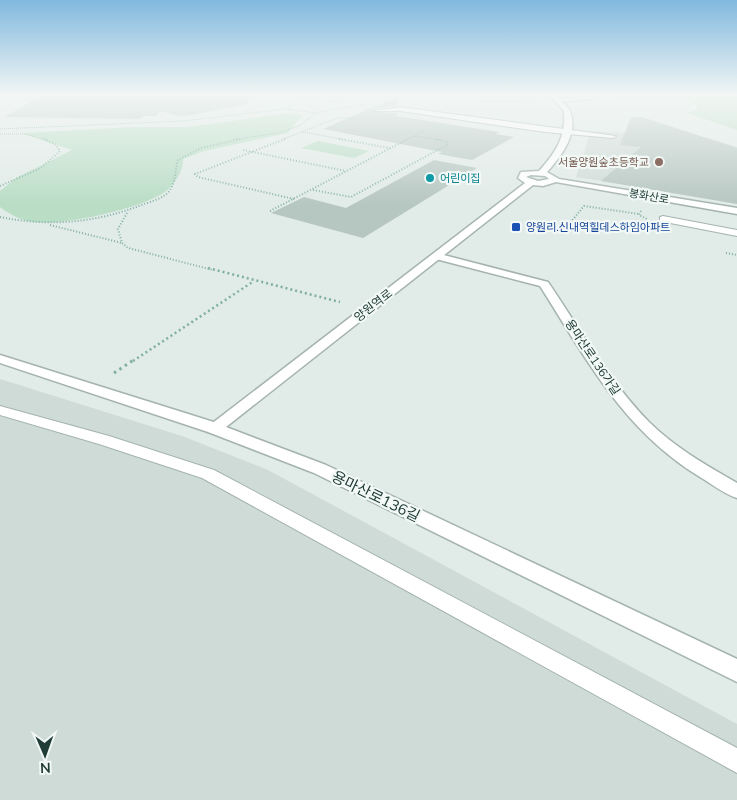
<svg xmlns="http://www.w3.org/2000/svg" width="737" height="800" font-family="Mulish,'Noto Sans KR',sans-serif">
<style>
.built{fill:#cfdbd6}
.green{fill:#b9ddc5}
.building{fill:#b6c6c0}
.lines{fill:none;stroke-linecap:round;stroke-linejoin:round}
.service-casing{stroke:#a4b3af;stroke-width:2}
.minor-casing{stroke:#a4b3af;stroke-width:3}
.tertiary-casing{stroke:#a4b3af;stroke-width:3}
.path-far3{stroke:#81afa4;stroke-width:1;stroke-dasharray:1 1;stroke-linecap:butt}
.path-far2{stroke:#81afa4;stroke-width:2;stroke-dasharray:1 2;stroke-linecap:butt}
.path-far1{stroke:#81afa4;stroke-width:2.5;stroke-dasharray:2 3;stroke-linecap:butt}
.path{stroke:#81afa4;stroke-width:3;stroke-dasharray:2.5 4;stroke-linecap:butt}
.service{fill:#fff;fill-rule:evenodd}
.minor{fill:#fff;fill-rule:evenodd}
.tertiary{fill:#fff;fill-rule:evenodd}
.education-dot{fill:#8d6e63;stroke:#f1f8f5;stroke-width:2}
.culture-dot{fill:#0f9aa8;stroke:#f1f8f5;stroke-width:2}
.transit-dot{fill:#1a4fb4;stroke:#f1f8f5;stroke-width:2}
.labels{text-anchor:middle;dominant-baseline:central;stroke-width:4.5;stroke-linejoin:round;paint-order:stroke}
.far-education-label{font-size:11px;fill:#785e54;stroke:#f1f8f5;text-anchor:end}
.far-culture-label{font-size:11px;fill:#0d838f;stroke:#f1f8f5;text-anchor:start}
.far-street-label{font-size:11px;fill:#213c37;stroke:#f1f8f5}
.far-transit-label{font-size:11px;fill:#164399;stroke:#f1f8f5;text-anchor:start}
.street-label{font-size:12px;fill:#213c37;stroke:#f1f8f5}
.near-street-label{font-size:15px;fill:#213c37;stroke:#f1f8f5}
</style>
<rect width="100%" height="100%" fill="#e1ebe7"/>
<g class="built">
<path d="M612,94H670L678,99L634,102Z"/>
<path d="M591,131L709,138L737,147V202L576,177Z"/>
<path d="M0,379L182,436L268,470L737,724V800H0Z"/>
</g>
<g class="green">
<path d="M676,94H737V130L687,113L697,109L698,106Z"/>
<path d="M284,114L302,115L288,133L204,151L183,159C184,170 175,184 166,191C144,208 63,226 35,222C22,221 11,215 0,207V191L16,178L72,150L21,133L135,127H188Z"/>
<path d="M318,141L369,151L354,158L301,148Z"/>
</g>
<g class="building">
<path d="M44,94H247L248,104L191,115L180,116L160,111L156,116H143L140,119L5,117Z"/>
<path d="M399,96L398,105L373,109L372,112L397,113V116L499,132L496,134L514,137L472,160L438,154L442,152L323,129Z"/>
<path d="M631,117H642L737,148V204L601,181L641,147L620,145Z"/>
<path d="M434,160L477,168L363,238L271,213L304,197L346,208Z"/>
</g>
<g class="lines">
<g class="service-casing">
<g id="service">
<path d="M400,107L616,136L613,138L545,132L400,111H373Z"/>
<path d="M663,216L737,230V236L660,221V217Z"/>
<path d="M0,406L109,436L214,470L737,748V773L202,478L99,444L0,415Z"/>
</g>
</g>
<g class="minor-casing">
<g id="minor">
<path d="M594,94H600L591,99L557,102L554,100Z"/>
<path d="M436,253L548,282C580,329 609,381 649,422C674,447 706,465 737,483V498C724,494 712,484 700,477C623,430 587,360 540,286L432,258L431,256Z"/>
<path d="M0,355L220,424L222,428L220,432H208L0,363Z"/>
</g>
</g>
<g class="tertiary-casing">
<path id="tertiary" d="M549,94H554C558,98 567,105 570,111C579,133 561,157 547,172L559,179L737,208V214L556,182L543,186L533,185L226,427L326,465L737,659V682L314,473L208,432L206,428L525,183L518,178L521,172L539,171C556,152 566,137 564,111ZM531,175L545,176L549,179L538,181L526,177Z"/>
</g>
<g class="path-far3">
<path d="M295,94L298,100L286,109L316,113"/>
<path d="M298,97L347,103"/>
<path d="M477,101L538,102"/>
<path d="M0,129L183,121L286,109"/>
<path d="M303,132L346,140"/>
<path d="M0,134H24L48,140"/>
<path d="M415,136L442,140"/>
<path d="M233,140L277,133L299,126L316,113L364,104"/>
<path d="M281,140L337,118H362"/>
<path d="M406,140L425,130"/>
</g>
<g class="path-far2">
<path d="M285,139L195,174L198,177L294,199"/>
<path d="M339,139L390,148"/>
<path d="M243,150L346,171"/>
<path d="M0,186L41,168L60,151L56,145L44,139"/>
<path d="M313,190L351,197L447,145V142L434,139"/>
<path d="M270,211L408,139"/>
<path d="M641,211L639,215L647,219"/>
<path d="M127,213L118,229L122,243L128,248L213,270"/>
<path d="M0,217C50,227 96,223 144,204C152,201 165,198 170,190C176,181 175,169 178,160L201,148L241,139"/>
<path d="M50,225L122,243"/>
<path d="M561,234L584,206L639,214"/>
<path d="M726,253L737,255"/>
</g>
<g class="path-far1">
<path d="M208,268L340,302"/>
<path d="M133,361L254,281"/>
</g>
<path class="path" d="M114,373L135,359"/>
<use href="#service" class="service"/>
<use href="#minor" class="minor"/>
<use href="#tertiary" class="tertiary"/>
</g>
<linearGradient id="sky" x2="0" y2="1"><stop stop-color="#81b9df"/><stop offset="0.46" stop-color="#f2f6f4"/><stop offset="1" stop-color="#f2f6f4" stop-opacity="0"/></linearGradient>
<rect width="737" height="206" fill="url(#sky)"/>
<circle class="education-dot" cx="659" cy="162" r="5"/>
<circle class="culture-dot" cx="430" cy="178" r="5"/>
<rect class="transit-dot" x="511" y="222" width="10" height="10" rx="2.5"/>
<g class="labels">
<g class="far-education-label">
<text x="649" y="162">서울양원숲초등학교</text>
</g>
<g class="far-culture-label">
<text x="440" y="178">어린이집</text>
</g>
<g class="far-street-label">
<text transform="translate(649 196) rotate(10)">봉화산로</text>
</g>
<g class="far-transit-label">
<text x="526" y="227">양원리.신내역힐데스하임아파트</text>
</g>
<g class="street-label">
<text transform="translate(373 305) rotate(-38)">양원역로</text>
<text transform="translate(593 357) rotate(56)">용마산로136가길</text>
</g>
<g class="near-street-label">
<text transform="translate(376 496) rotate(26)">용마산로136길</text>
</g>
</g>
<g transform="translate(45 755) rotate(178)" stroke="#f1f8f5" stroke-width="4" paint-order="stroke">
<path d="M0-4L9 19L0 12L-9 19Z" fill="#213c37"/>
<text y="-8" font-size="14" font-weight="bold" text-anchor="middle" fill="#213c37">N</text>
</g>
</svg>
